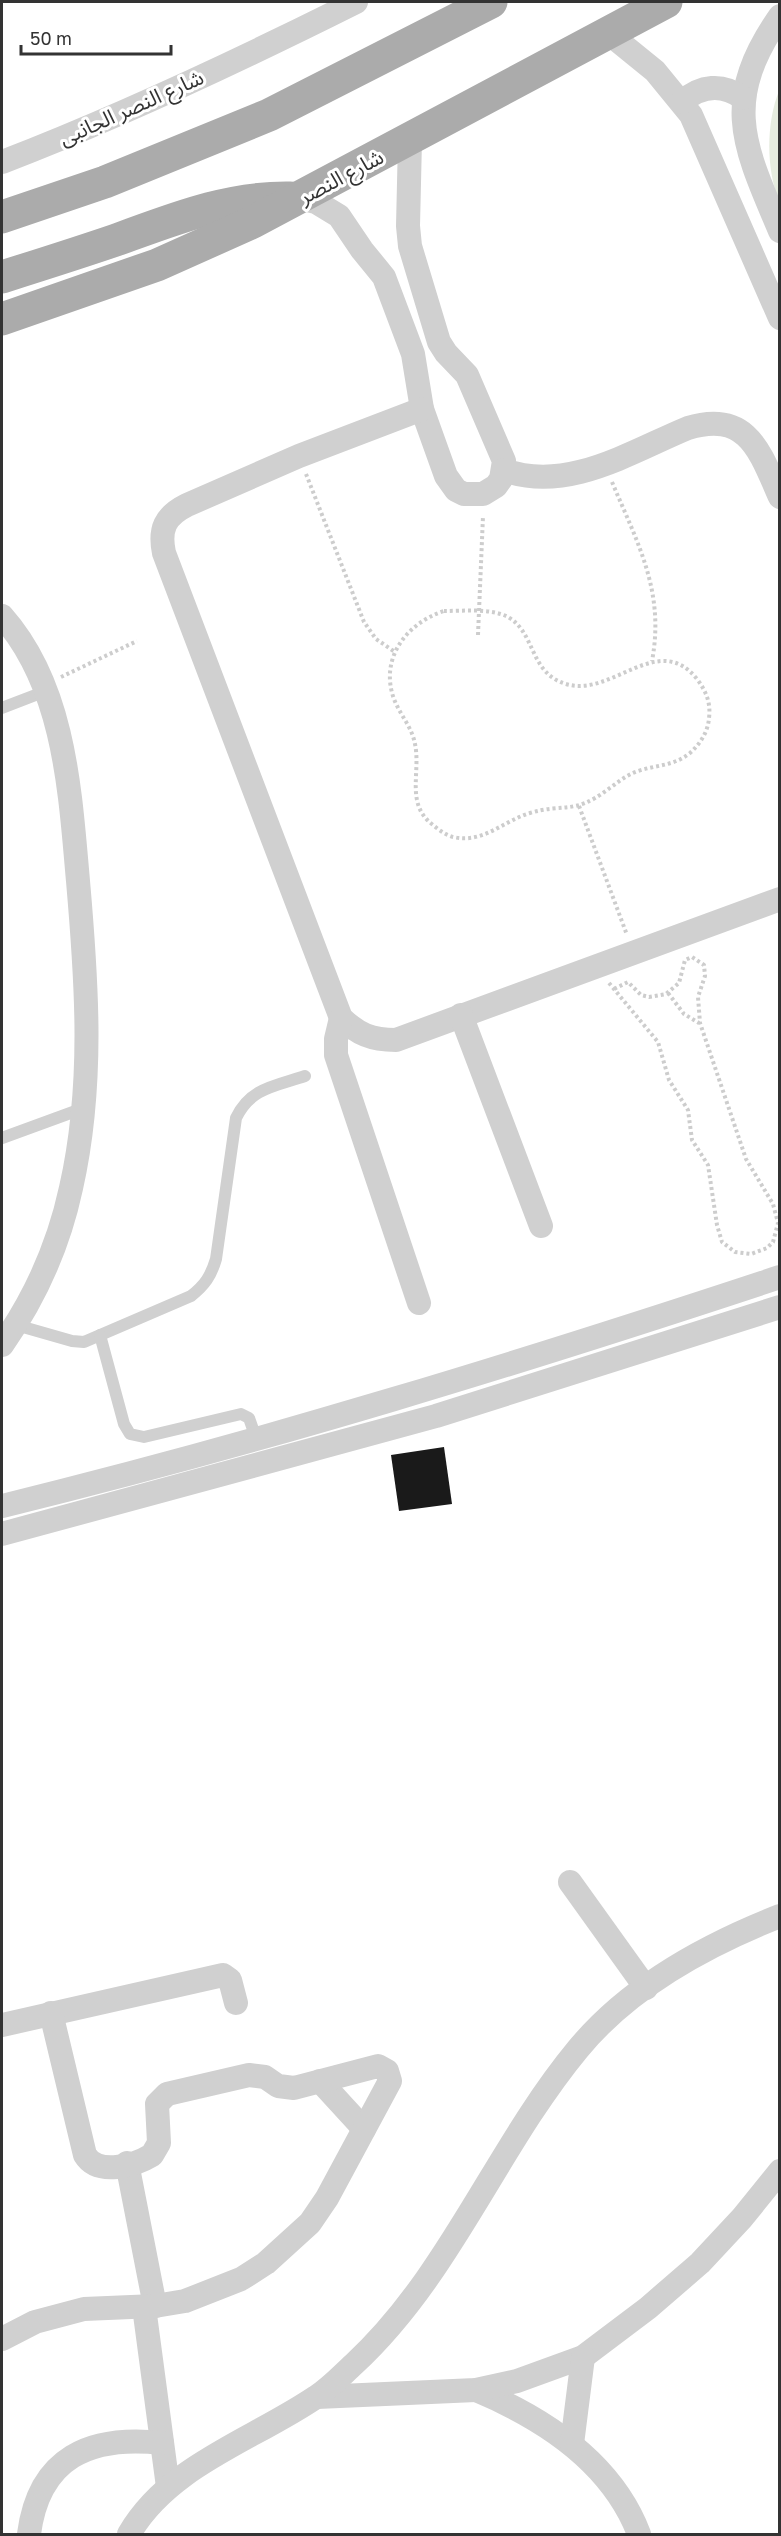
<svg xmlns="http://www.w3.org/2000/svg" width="781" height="2536" font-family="'Golos Text','Noto Sans Arabic',sans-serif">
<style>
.green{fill:#e6ecdf}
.building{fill:#1a1a1a}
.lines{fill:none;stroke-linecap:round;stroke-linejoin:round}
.path{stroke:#cdcdcd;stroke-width:4;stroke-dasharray:3 3;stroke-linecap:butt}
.service{stroke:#d0d0d0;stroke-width:12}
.minor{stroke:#d0d0d0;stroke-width:24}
.primary{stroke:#ababab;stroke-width:33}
.labels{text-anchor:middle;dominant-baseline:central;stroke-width:6;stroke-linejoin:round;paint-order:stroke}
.street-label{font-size:21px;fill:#333;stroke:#fff}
</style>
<rect width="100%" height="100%" fill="#fff"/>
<path class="green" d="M779,91V201C766,169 766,123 779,91Z"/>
<path class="building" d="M444,1447L452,1504L399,1511L391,1455Z"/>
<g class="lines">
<g class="path">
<path d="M306,474L364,622L376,639L395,652"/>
<path d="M612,482C638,544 665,592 652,661"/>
<path d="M444,611C464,611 491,608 508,617C536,633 529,673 566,684C612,698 658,630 697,679C706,691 711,703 709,718C708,732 700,744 690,753C674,766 656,765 638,771C626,775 617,783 607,790C574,815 563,803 530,813C503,821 483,844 453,837C446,835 439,830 433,825C405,804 421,773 415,744C412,727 400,715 394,699C379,658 407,623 444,611Z"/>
<path d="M478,635L483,516"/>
<path d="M61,677L137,641"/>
<path d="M579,806L627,935"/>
<path d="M609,983L658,1042L669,1080L688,1110L692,1140L708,1165L717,1225L722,1242L735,1252L751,1254L767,1248L773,1242L778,1223L773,1204L746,1159L700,1023L698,997L705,976L704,965L692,957L685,960L679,983L666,994L649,997L641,995L628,982L614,989"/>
<path d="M668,993L684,1014L699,1023"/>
</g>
<g class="service">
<path d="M2,708L46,691"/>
<path d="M2,1138L84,1108"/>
<path d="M16,1325L72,1341L84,1342L191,1296C205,1285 211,1276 216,1259L236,1118C250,1088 275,1086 305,1076"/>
<path d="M100,1335L124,1424L130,1434L144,1437L241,1414L249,1418L256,1438"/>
</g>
<g class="minor">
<path d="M780,16C721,101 743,144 780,231"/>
<path d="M607,32L655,71L691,115L780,318"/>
<path d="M682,102C701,85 722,83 743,98"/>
<path d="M2,162C122,116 240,60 356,2"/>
<path d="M300,198L316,202L339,216L362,250L384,277L413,354L422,409L446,476L456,490L464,494H483L496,486L501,479L504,461L467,375L446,353L439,342L410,246L408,226L410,140"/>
<path d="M422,409L299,456L187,505C165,516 159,529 164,553L341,1018C358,1034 371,1040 396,1040L780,899"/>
<path d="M504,470C567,493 630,452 688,428C748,410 760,452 780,497"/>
<path d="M2,616C65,687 70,791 78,881C87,984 94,1086 71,1188C59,1244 35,1298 2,1345"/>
<path d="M461,1015L541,1226"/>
<path d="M341,1018L336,1039V1055L419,1303"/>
<path d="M2,1506C264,1442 523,1362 780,1277"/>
<path d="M2,1534L436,1416L780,1307"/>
<path d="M570,1882L646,1988"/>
<path d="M2,2025L223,1975L230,1980L236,2003"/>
<path d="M320,2081L364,2129"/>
<path d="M127,2163L155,2306"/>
<path d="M144,2307L168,2487"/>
<path d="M2,2339L35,2322L84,2309L155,2306L185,2301L241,2279L266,2263L310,2223L327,2198L390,2081L387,2071L378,2066L294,2088L278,2086L265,2077L249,2075L167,2094L157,2104L159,2143L152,2155C134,2166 98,2176 85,2155L51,2013"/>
<path d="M476,2390C543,2418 612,2463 639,2534"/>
<path d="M317,2397L476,2390L517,2381L583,2357L648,2308L700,2263L742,2218L780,2171"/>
<path d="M572,2444L583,2357"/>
<path d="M29,2534C39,2457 90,2435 162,2443"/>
<path d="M129,2534C169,2465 253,2440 316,2397C330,2388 342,2375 354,2364C450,2275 496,2148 578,2049C629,1987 706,1945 780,1916"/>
</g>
<g class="primary">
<path d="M2,217L105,182L269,115L491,2"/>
<path d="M2,277C40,265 78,253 116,240C174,219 228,197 290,198"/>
<path d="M2,319L157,265L253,222L666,2"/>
</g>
</g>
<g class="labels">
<g class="street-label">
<text transform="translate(131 107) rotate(-24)">شارع النصر الجانبى</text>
<text transform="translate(341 176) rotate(-28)">شارع النصر</text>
</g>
</g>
<rect width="781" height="2536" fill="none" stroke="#333333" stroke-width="6"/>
<path d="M21 45v9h150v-9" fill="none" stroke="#333333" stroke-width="3"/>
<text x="30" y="45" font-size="18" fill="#333333" stroke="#ffffff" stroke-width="4.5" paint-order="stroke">50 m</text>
</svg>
